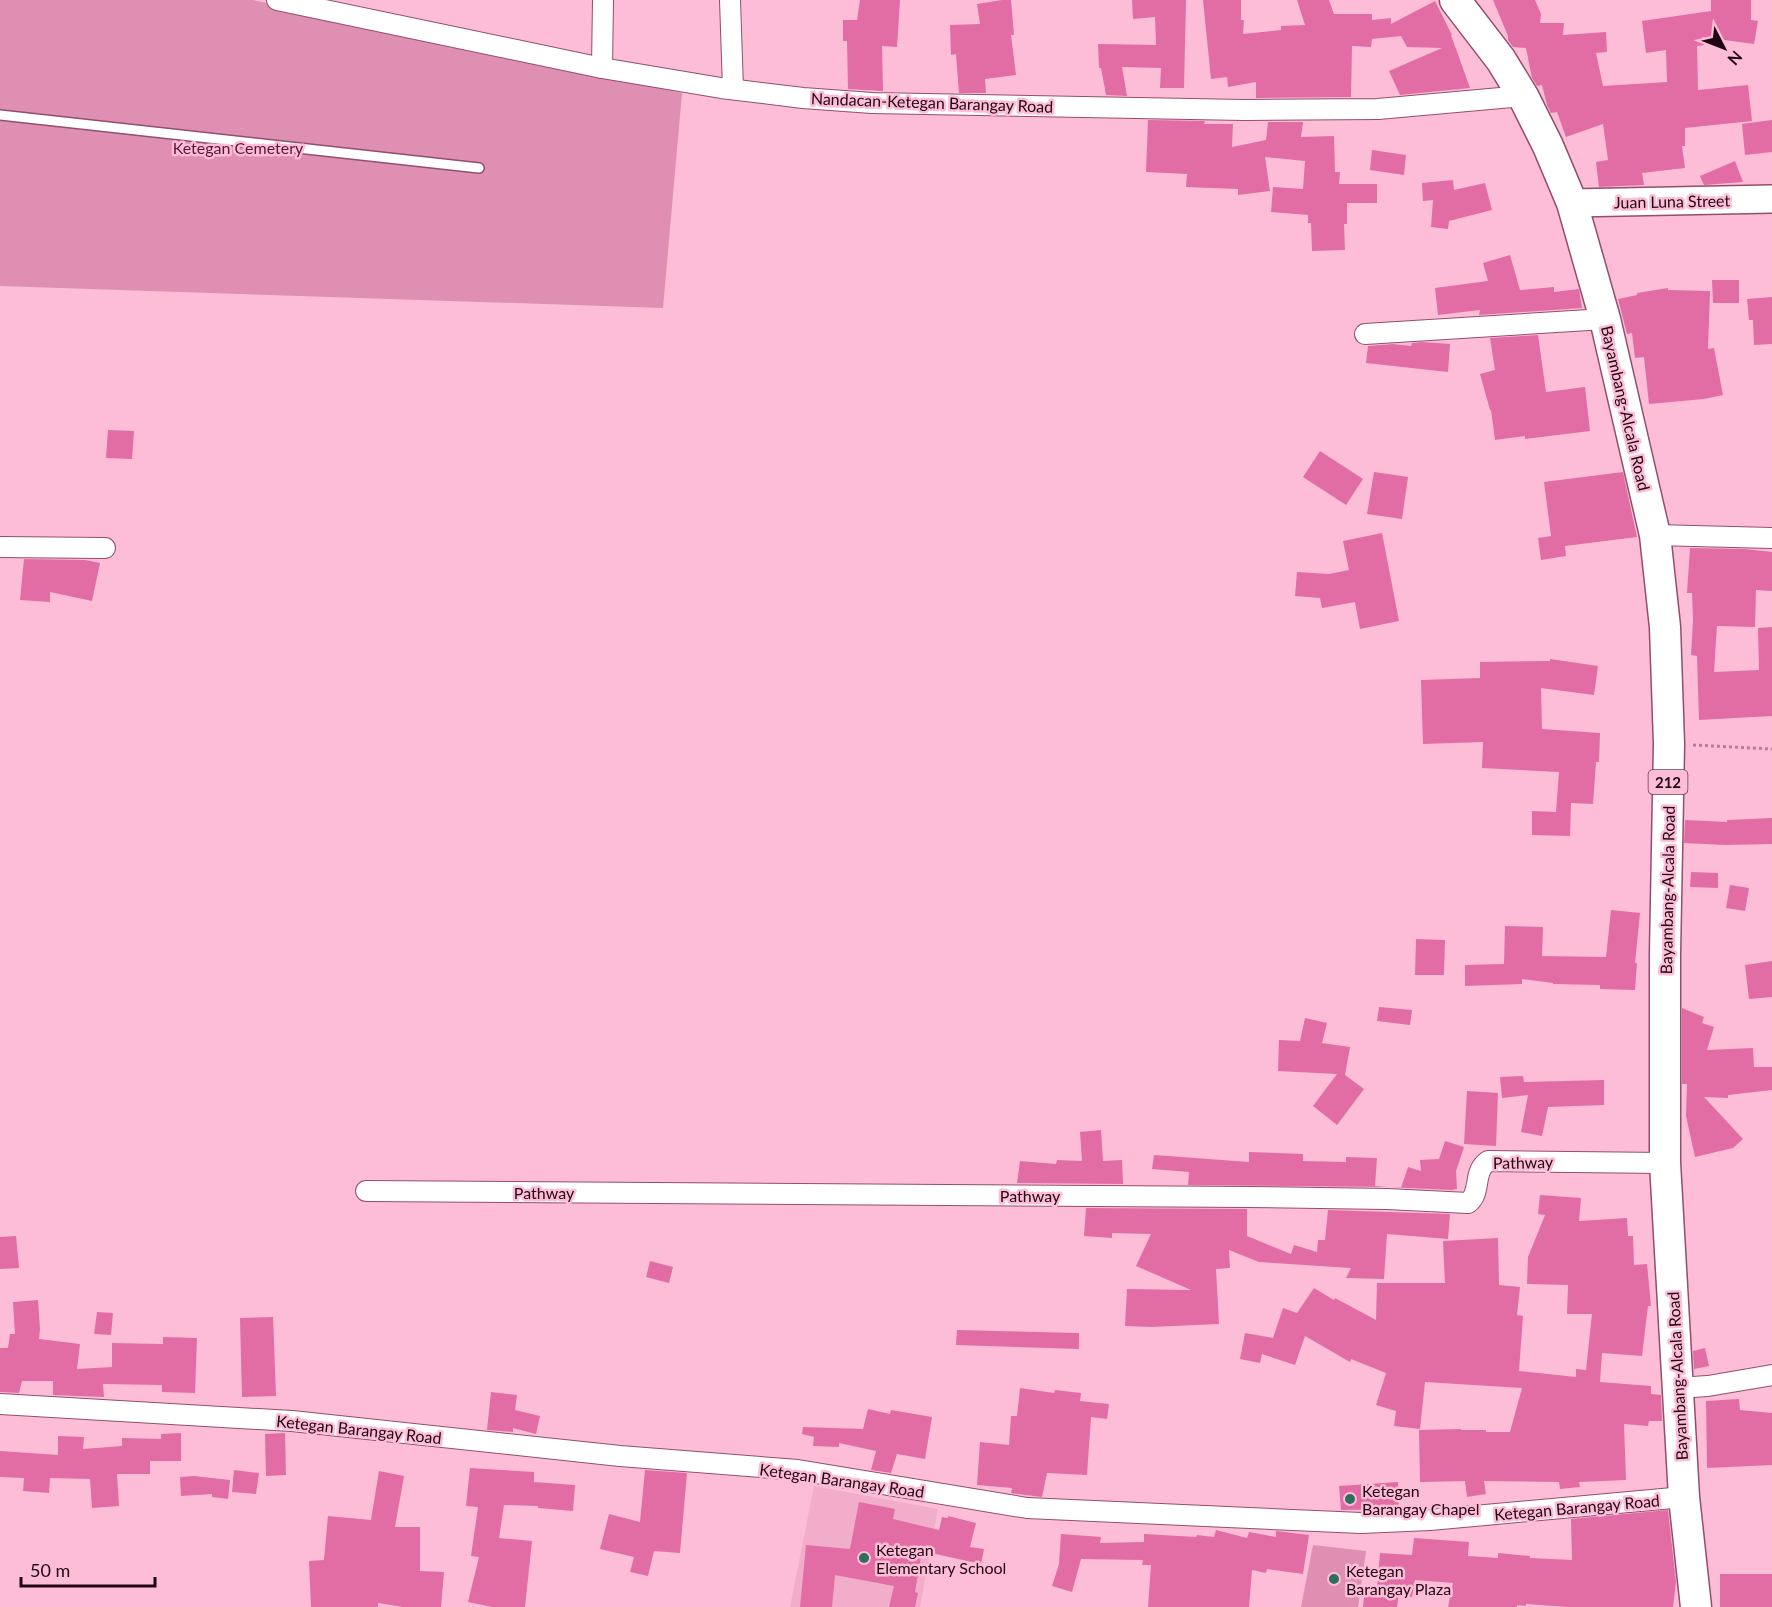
<svg xmlns="http://www.w3.org/2000/svg" width="1772" height="1607" font-family="Lato,sans-serif">
<style>
.built{fill:#f1adc9}
.green{fill:#df8fb1}
.building{fill:#e26da4}
.lines{fill:none;stroke-linecap:round;stroke-linejoin:round}
.lane-casing{stroke:#934e6d;stroke-width:12}
.street-casing{stroke:#934e6d;stroke-width:22}
.secondary-casing{stroke:#934e6d;stroke-width:30}
.primary-casing{stroke:#934e6d;stroke-width:33}
.path{stroke:#b27f94;stroke-width:3;stroke-dasharray:3 3;stroke-linecap:butt}
.lane{stroke:#fff;stroke-width:9}
.street{stroke:#fff;stroke-width:20}
.secondary{stroke:#fff;stroke-width:27}
.primary{stroke:#fff;stroke-width:30}
.poi-dot{fill:#2d6e5c;stroke:#fdbdd7;stroke-width:2}
.labels{text-anchor:middle;dominant-baseline:central;stroke-width:5;stroke-linejoin:round;paint-order:stroke}
.shield{fill:#fdbdd7;stroke:#623d4d;stroke-width:1.5}
.shield-label{font-size:15px;font-weight:bold;fill:#200612}
.street-label{font-size:16px;fill:#200612;stroke:#fdbdd7}
.park-label{font-size:16px;fill:#5d143a;stroke:#fdbdd7}
.poi-label{font-size:16px;fill:#200612;stroke:#fdbdd7;text-anchor:start}
</style>
<rect width="100%" height="100%" fill="#fdbdd7"/>
<path class="built" d="M814,1486L938,1509L920,1607H790Z"/>
<g class="green">
<path d="M0,0H253L682,93L663,308L0,286Z"/>
<path d="M1313,1545L1366,1551L1358,1607H1301Z"/>
</g>
<g class="building">
<path d="M860,0H900L897,47L882,46L883,91L848,89L847,41H843V20H857Z"/>
<path d="M1002,0H1011L1014,35H1011L1016,75L985,79L986,93H959L956,54L951,55L950,25L980,24L977,4Z"/>
<path d="M1132,0H1186L1184,88H1160L1161,68L1122,67L1127,96L1106,95L1101,68H1099L1098,44L1156,45L1155,17L1133,19Z"/>
<path d="M1203,0H1241V20H1244L1243,34L1281,30V26L1305,25L1297,0H1329L1334,14H1372V20L1391,18V24L1435,1L1452,35H1451L1470,88L1400,95L1389,71L1442,48L1407,47L1401,36L1372,39L1371,47L1352,46L1351,97L1256,98V82L1228,87L1227,77L1211,79Z"/>
<path d="M1493,0H1535L1541,14L1540,23H1564L1563,35L1606,32L1607,52L1596,53L1603,86L1667,82L1666,50L1646,53L1642,21L1711,11V0H1751V20L1758,21L1754,44L1702,37L1704,45L1697,46L1698,90L1748,85L1752,121L1685,128V146H1682L1685,168L1642,173L1644,185L1599,187L1596,162L1608,160L1603,124L1566,137L1557,112L1551,113L1547,105L1542,85L1537,86L1532,78L1526,48L1513,47L1508,40V36Z"/>
<path d="M1148,120L1205,121L1204,124H1233L1232,147L1266,140L1268,122H1303L1301,137L1334,136L1335,172H1340L1339,184H1377V203H1347V224H1344L1345,250L1312,251L1311,223H1308V215L1271,212L1273,187L1303,189L1305,161L1265,157L1270,191L1238,195V189L1186,187L1187,174L1146,172Z"/>
<path d="M1772,120V152L1745,155L1742,124Z"/>
<path d="M1372,150L1406,155L1404,175L1370,170Z"/>
<path d="M1735,161L1743,182L1704,185L1700,176Z"/>
<path d="M1453,180L1454,190L1485,183L1492,210L1449,221L1448,229L1431,227L1433,200L1423,201L1422,183Z"/>
<path d="M1510,255L1520,290L1554,287V292L1579,289L1582,308L1479,315L1480,310L1438,315L1435,288L1488,281L1483,263Z"/>
<path d="M1712,280H1739V303H1713Z"/>
<path d="M1668,288V290L1710,291L1708,349L1714,348L1723,395L1704,399L1649,404L1644,357L1635,358L1632,333L1627,334L1618,299L1637,295V293Z"/>
<path d="M1772,297V344L1754,345L1753,320H1749L1747,299Z"/>
<path d="M1538,335L1546,392L1585,387L1590,431L1525,439V436L1495,440L1491,410H1490L1480,374L1495,370L1490,338Z"/>
<path d="M1422,342L1450,344L1448,372L1366,363L1368,346L1393,344L1411,346L1412,343Z"/>
<path d="M108,430L134,431L132,459L106,458Z"/>
<path d="M1320,451L1363,479L1346,505L1303,477Z"/>
<path d="M1374,472L1408,477L1402,519L1367,514Z"/>
<path d="M1623,472L1637,537L1565,546L1566,556L1541,560L1538,538L1551,536L1544,482Z"/>
<path d="M1382,533L1399,621L1360,629L1355,602L1322,608L1320,598L1295,596L1297,572L1329,574L1349,570L1343,541Z"/>
<path d="M1690,548L1745,549L1772,552V591L1756,590L1755,627L1717,626L1714,672L1759,670L1758,628L1772,627V716L1699,720L1697,656L1691,655L1693,621L1692,593H1687Z"/>
<path d="M24,559L85,560L100,563L92,601L50,592V602L20,600Z"/>
<path d="M1550,659L1598,666L1594,695L1541,688L1542,729L1600,733L1599,762H1596L1593,804L1571,803L1570,836L1532,835V811L1556,812L1559,772L1482,768L1483,742L1423,744L1421,680L1480,678V662L1550,661Z"/>
<path d="M1772,818V844L1725,845L1684,843L1685,820L1727,822V820Z"/>
<path d="M1691,872L1718,873V888L1690,887Z"/>
<path d="M1730,885L1749,888L1745,911L1726,908Z"/>
<path d="M1611,910L1640,913L1635,963H1637L1635,990L1600,989V985L1553,984V983L1522,979V984L1465,986V965L1504,964L1505,926L1543,927L1542,956L1606,957Z"/>
<path d="M1416,939L1445,940L1444,975H1415Z"/>
<path d="M1772,961V997L1749,999L1745,965Z"/>
<path d="M1379,1007L1412,1010L1410,1025L1377,1021Z"/>
<path d="M1682,1008L1704,1017L1702,1023L1714,1027L1707,1050L1753,1048L1754,1067H1772V1090L1728,1095V1098L1704,1097L1743,1139L1733,1148L1695,1157L1686,1116L1687,1084H1682Z"/>
<path d="M1305,1018L1327,1023L1322,1043L1350,1047L1345,1075L1364,1089L1337,1125L1313,1106L1337,1074L1278,1071L1279,1040L1300,1041Z"/>
<path d="M1523,1076L1524,1082L1604,1080V1105L1548,1107L1542,1136L1521,1132L1528,1095L1502,1098L1500,1077Z"/>
<path d="M1467,1091L1498,1093L1496,1146L1464,1144Z"/>
<path d="M1101,1130L1103,1161L1122,1160L1123,1184L1017,1183L1020,1161L1056,1164L1057,1160L1082,1161L1080,1132Z"/>
<path d="M1445,1141L1464,1147L1456,1171L1457,1189L1452,1190L1387,1187L1188,1185L1189,1172L1152,1169L1154,1155L1249,1162V1152L1303,1154V1161L1346,1162V1157L1377,1158L1375,1186L1401,1188L1408,1167L1421,1171L1420,1160L1439,1159Z"/>
<path d="M1540,1195L1581,1198L1579,1221L1627,1218L1628,1236H1633L1634,1265L1647,1264L1651,1306H1648L1642,1356L1602,1353L1600,1382L1651,1386V1394L1661,1395L1662,1421H1649L1648,1426L1624,1424L1626,1480L1579,1482L1580,1487L1560,1489L1559,1482L1484,1481L1486,1494L1467,1497L1465,1481L1420,1482L1419,1430L1461,1429V1430H1486V1432H1510L1522,1388L1425,1382L1420,1429L1394,1426L1396,1411L1376,1405L1386,1373L1351,1359L1350,1362L1305,1336L1295,1365L1262,1354L1260,1363L1240,1359L1245,1333L1273,1338L1283,1308L1297,1313L1314,1288L1334,1300L1335,1298L1376,1320L1377,1283H1445L1443,1241L1498,1238L1499,1285L1520,1287L1517,1315L1523,1316L1519,1371L1576,1377V1369L1586,1370L1592,1314H1567L1568,1285L1527,1284L1528,1257L1545,1215L1538,1214Z"/>
<path d="M1086,1208L1247,1209V1236L1291,1254L1294,1245L1317,1252L1318,1240H1325L1328,1210L1450,1214L1448,1239L1387,1234L1384,1279L1346,1278L1351,1268L1259,1262L1229,1250L1230,1268L1216,1269L1219,1324L1151,1327L1125,1326L1127,1289L1191,1290L1136,1266L1151,1234L1112,1233V1238L1084,1236Z"/>
<path d="M16,1236L19,1268L0,1269V1237Z"/>
<path d="M650,1261L673,1267L669,1283L646,1277Z"/>
<path d="M38,1300L40,1329L39,1339L80,1344L77,1369L112,1367V1343L163,1344V1337L197,1338L195,1393L162,1392V1385L103,1384L104,1397L53,1395V1381H22L19,1393L0,1392V1348H8L10,1334H15L13,1302Z"/>
<path d="M97,1312L113,1313L111,1335L94,1334Z"/>
<path d="M273,1317L276,1396L242,1397L240,1318Z"/>
<path d="M957,1330L1079,1333V1349L956,1345Z"/>
<path d="M1705,1348L1709,1366L1694,1369L1693,1351Z"/>
<path d="M1020,1388L1054,1393L1055,1390L1081,1393L1080,1401L1109,1404L1107,1419L1091,1417L1087,1475L1047,1473L1042,1497L1011,1493L1012,1488L977,1485L980,1442L1009,1445L1011,1416H1017Z"/>
<path d="M491,1392L517,1395L515,1410L540,1416L536,1434L513,1428V1432L487,1430Z"/>
<path d="M1739,1399L1740,1410L1772,1413V1465L1707,1468L1706,1401Z"/>
<path d="M868,1409L890,1414L891,1410L932,1417L925,1459L897,1454L891,1473L871,1470L876,1451L839,1443V1447L813,1446L814,1437L802,1434L803,1427L863,1429Z"/>
<path d="M181,1433V1461H150V1474H117L119,1506L92,1508L90,1479L50,1478L49,1493L23,1491L24,1478L0,1477V1451L58,1455V1436L84,1437L83,1449L122,1446V1438L161,1439V1434Z"/>
<path d="M285,1433L286,1475L266,1476L265,1434Z"/>
<path d="M470,1468L534,1472V1482L575,1485L573,1511L538,1508V1506L504,1505L499,1538L532,1541L525,1607H492L468,1602L479,1557L471,1556L478,1507L466,1506Z"/>
<path d="M234,1470L259,1473L256,1494L232,1492Z"/>
<path d="M645,1470L687,1473L680,1553L654,1551L648,1576L630,1572L634,1557L600,1549L609,1514L640,1522Z"/>
<path d="M379,1471L404,1476L395,1527H420V1571L444,1572L441,1607H403L378,1603V1607H311L309,1561L324,1560L328,1516L371,1520Z"/>
<path d="M194,1476L230,1480L228,1499L212,1497V1494L181,1496L180,1477Z"/>
<path d="M1398,1482L1399,1509L1341,1510L1339,1486Z"/>
<path d="M859,1502L895,1509L893,1519L939,1530L942,1517L948,1518V1516L976,1523L970,1547L984,1549L981,1564L922,1551L915,1592L918,1593L915,1607H889L894,1586L835,1575L832,1607H800L806,1545L850,1549Z"/>
<path d="M1668,1510L1676,1582L1673,1607H1568L1526,1604V1606L1517,1605V1607H1448L1453,1583L1415,1580L1412,1597L1399,1594L1397,1607H1363L1365,1587L1377,1588L1380,1553L1412,1555L1414,1538L1469,1542L1468,1556L1498,1558V1553L1530,1556V1558L1572,1560L1571,1519Z"/>
<path d="M1216,1530L1247,1538L1249,1532L1276,1537V1531L1309,1535L1303,1574L1267,1569L1266,1573L1252,1570L1249,1607H1148L1151,1565H1142L1143,1560L1081,1559L1072,1592L1052,1586L1059,1564L1061,1534L1101,1537L1100,1543L1144,1542V1534L1196,1537L1197,1535L1214,1537Z"/>
<rect x="1720" y="1574" width="52" height="33"/>
</g>
<g class="lines">
<g class="lane-casing">
<path id="lane" d="M0,115L479,168"/>
</g>
<g class="street-casing">
<g id="street">
<path d="M277,0L602,68L721,88L803,98L872,103L1244,110L1378,109L1523,96"/>
<path d="M730,0L733,89"/>
<path d="M602,68L603,0"/>
<path d="M1365,334L1605,319"/>
<path d="M1655,535L1772,538"/>
<path d="M0,547L105,548"/>
<path d="M366,1191L1249,1197L1387,1199L1468,1203C1482,1193 1472,1172 1488,1161L1665,1163"/>
<path d="M1678,1388L1708,1386L1772,1375"/>
<path d="M0,1404L292,1421L620,1456L798,1470L1027,1508L1361,1523L1430,1520L1684,1497"/>
</g>
</g>
<g class="secondary-casing">
<path id="secondary" d="M1572,203L1772,199"/>
</g>
<g class="primary-casing">
<path id="primary" d="M1455,0L1501,60L1523,96L1548,146L1572,203L1605,319L1655,535L1665,627L1669,744L1665,954V1163L1684,1497L1696,1607"/>
</g>
<path class="path" d="M1693,745L1772,749"/>
<use href="#lane" class="lane"/>
<use href="#street" class="street"/>
<use href="#secondary" class="secondary"/>
<use href="#primary" class="primary"/>
</g>
<g class="poi-dot">
<circle cx="1350" cy="1499" r="6"/>
<circle cx="864" cy="1558" r="6"/>
<circle cx="1334" cy="1579" r="6"/>
</g>
<g class="labels">
<rect class="shield" x="1648.5" y="770" width="39" height="24" rx="4.5"/>
<g class="shield-label">
<text x="1668" y="782">212</text>
</g>
<g class="street-label">
<text transform="translate(932 102) rotate(2)">Nandacan-Ketegan Barangay Road</text>
<text transform="translate(1672 201) rotate(-1)">Juan Luna Street</text>
<text transform="translate(1626 408) rotate(77)">Bayambang-Alcala Road</text>
<text transform="translate(1667 890) rotate(-89)">Bayambang-Alcala Road</text>
<text transform="translate(1523 1162) rotate(-1)">Pathway</text>
<text x="544" y="1192">Pathway</text>
<text x="1030" y="1195">Pathway</text>
<text transform="translate(1677 1376) rotate(-93)">Bayambang-Alcala Road</text>
<text transform="translate(359 1429) rotate(6)">Ketegan Barangay Road</text>
<text transform="translate(842 1480) rotate(8)">Ketegan Barangay Road</text>
<text transform="translate(1577 1507) rotate(-5)">Ketegan Barangay Road</text>
</g>
<g class="park-label">
<text x="238" y="147">Ketegan Cemetery</text>
</g>
<g class="poi-label">
<text x="1362" y="1490">Ketegan<tspan x="1362" dy="18">Barangay Chapel</tspan></text>
<text x="876" y="1549">Ketegan<tspan x="876" dy="18">Elementary School</tspan></text>
<text x="1346" y="1570">Ketegan<tspan x="1346" dy="18">Barangay Plaza</tspan></text>
</g>
</g>
<g transform="translate(1724 48) rotate(132)" stroke="#fdbdd7" stroke-width="4.5" paint-order="stroke">
<path d="M0-4.5L10 22L0 15L-10 22Z" fill="#200612"/>
<text y="-9" font-size="16" font-weight="bold" text-anchor="middle" fill="#200612">N</text>
</g>
<path d="M21 1577v9h134v-9" fill="none" stroke="#200612" stroke-width="3"/>
<text x="30" y="1577" font-size="18" fill="#200612" stroke="#fdbdd7" stroke-width="4.5" paint-order="stroke">50 m</text>
</svg>
